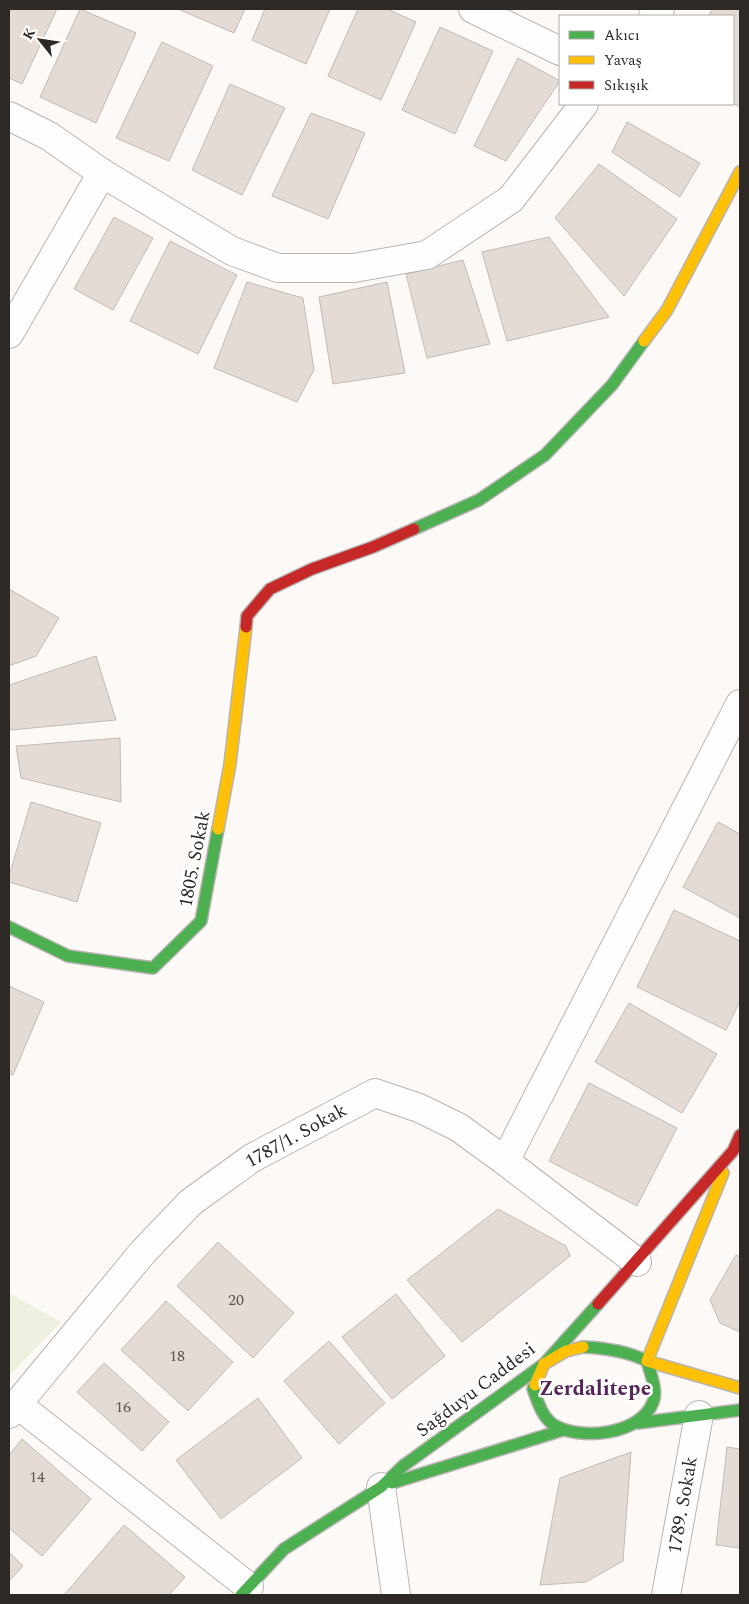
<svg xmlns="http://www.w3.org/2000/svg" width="749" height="1604" font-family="Spectral,serif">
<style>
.green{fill:#eef1df}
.building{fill:#e3dbd4;stroke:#c0bbb9}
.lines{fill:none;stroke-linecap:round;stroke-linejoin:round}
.street-casing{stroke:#b8b4b1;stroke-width:30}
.fast-casing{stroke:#b8b4b1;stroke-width:14}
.slow-casing{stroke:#b8b4b1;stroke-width:14}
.jam-casing{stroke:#b8b4b1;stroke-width:14}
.street{stroke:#fffefe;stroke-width:28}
.fast{stroke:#4caf50;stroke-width:11}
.slow{stroke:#ffc107;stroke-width:11}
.jam{stroke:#c62828;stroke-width:11}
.labels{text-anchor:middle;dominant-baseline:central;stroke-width:5;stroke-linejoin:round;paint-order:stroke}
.number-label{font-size:16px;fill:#5b5651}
.street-label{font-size:19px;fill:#2e2925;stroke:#fff}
.quarter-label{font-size:21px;font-weight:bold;fill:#542556;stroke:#fff}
</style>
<rect width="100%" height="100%" fill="#fcf9f7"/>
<path class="green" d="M9,1293L61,1322L9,1376Z"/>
<g class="building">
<path d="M9,9H57L22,84L9,78Z"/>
<path d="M80,9L136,33L96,123L40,97Z"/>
<path d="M178,9H245L234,33Z"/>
<path d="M265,9H330L306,64L252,40Z"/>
<path d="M358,9H387L416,22L381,100L328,76Z"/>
<path d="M713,9H740V107L733,103V16H708Z"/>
<path d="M440,27L493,51L455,134L402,110Z"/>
<path d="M162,42L213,66L169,161L116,138Z"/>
<path d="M518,58L560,81L506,161L474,146Z"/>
<path d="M230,84L285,108L242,195L192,170Z"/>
<path d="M311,113L365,133L328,219L272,196Z"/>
<path d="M627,122L700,163L680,197L612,152Z"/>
<path d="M599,164L677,219L624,296L555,218Z"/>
<path d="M114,217L153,238L113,310L74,289Z"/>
<path d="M549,237L609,317L507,341L482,252Z"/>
<path d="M170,241L237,275L198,354L130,321Z"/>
<path d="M463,260L490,344L427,358L406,274Z"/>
<path d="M247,282L303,298L314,370L297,402L214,368Z"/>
<path d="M387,282L405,373L333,384L319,297Z"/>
<path d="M9,589L59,618L36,656L9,666Z"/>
<path d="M96,656L116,720L11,730L9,725V685Z"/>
<path d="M120,738L121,802L21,778L16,746Z"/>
<path d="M31,802L101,823L77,902L9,882V876Z"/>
<path d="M718,822L740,834V918L683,887Z"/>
<path d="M674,910L740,941V1001L726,1030L637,987Z"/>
<path d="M9,986L44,1002L13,1075L9,1074Z"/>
<path d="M629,1003L717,1054L682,1113L595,1062Z"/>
<path d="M589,1083L677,1128L637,1206L549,1161Z"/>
<path d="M498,1209L566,1246L570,1256L462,1342L407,1280Z"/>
<path d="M218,1242L294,1313L253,1358L177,1286Z"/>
<path d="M736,1255L740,1257V1332L720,1323L710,1300Z"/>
<path d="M396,1294L445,1356L392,1399L342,1337Z"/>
<path d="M166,1301L233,1362L188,1411L121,1350Z"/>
<path d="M329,1341L385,1403L339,1444L284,1381Z"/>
<path d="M104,1363L169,1422L142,1451L77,1392Z"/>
<path d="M258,1398L302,1458L221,1519L176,1460Z"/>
<path d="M22,1439L91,1499L42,1556L9,1528V1455Z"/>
<path d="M727,1447L740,1449V1548L716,1545Z"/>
<path d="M631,1452L623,1561L586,1582L540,1585L560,1478Z"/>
<path d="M124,1525L185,1577L169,1595H64Z"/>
<path d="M9,1552L23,1566L9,1581Z"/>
</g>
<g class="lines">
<g class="street-casing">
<g id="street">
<path d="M473,9L560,51"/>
<path d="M653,16L660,9"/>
<path d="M9,116L49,136L102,173L232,251L278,268H354L427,255L511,199L584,104"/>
<path d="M9,334L102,173"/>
<path d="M505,1161L740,704"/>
<path d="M17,1404L249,1587"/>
<path d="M9,1414L143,1252L191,1202L252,1158L375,1093L419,1108L458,1127L505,1161L637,1262"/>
<path d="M381,1487L396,1595"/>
<path d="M666,1595L699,1415"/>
</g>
</g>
<g class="fast-casing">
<g id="fast">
<path d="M414,529L479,500L545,455L612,385L644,341"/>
<path d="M9,927L68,956L153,968L201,921L218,829"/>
<path d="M535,1385L533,1389C538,1402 542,1417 554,1425C580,1441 641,1435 653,1402C658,1390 650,1373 647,1361C627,1351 606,1348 583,1347"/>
<path d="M638,1423L740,1410"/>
<path d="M392,1483L563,1430"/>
<path d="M241,1595L284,1549L381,1487L403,1466L544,1364L598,1304"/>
</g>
</g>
<g class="slow-casing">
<g id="slow">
<path d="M644,341L667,310L740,172"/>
<path d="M218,829L230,764L246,627"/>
<path d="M723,1173L647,1361L740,1388"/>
<path d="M535,1385L544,1364L566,1351L583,1347"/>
</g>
</g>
<g class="jam-casing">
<g id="jam">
<path d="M246,627L247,616L270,589L312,569L373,547L414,529"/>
<path d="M598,1304L733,1151L740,1135"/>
</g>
</g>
<use href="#street" class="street"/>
<use href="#fast" class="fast"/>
<use href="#slow" class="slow"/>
<use href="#jam" class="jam"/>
</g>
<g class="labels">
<g class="number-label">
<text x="236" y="1300">20</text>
<text x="177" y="1356">18</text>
<text x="123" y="1407">16</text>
<text x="37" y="1477">14</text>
</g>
<g class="street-label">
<text transform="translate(195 859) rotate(-79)">1805. Sokak</text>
<text transform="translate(296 1136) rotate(-29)">1787/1. Sokak</text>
<text transform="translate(476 1390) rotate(-37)">Sağduyu Caddesi</text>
<text transform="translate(683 1505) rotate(-80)">1789. Sokak</text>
</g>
<g class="quarter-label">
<text x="595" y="1389">Zerdalitepe</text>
</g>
</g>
<rect width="749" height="1604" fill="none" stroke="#2e2925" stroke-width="20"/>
<rect x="559" y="15" width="175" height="90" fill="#ffffff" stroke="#aba9a8"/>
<rect x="569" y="31" width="25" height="8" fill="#4caf50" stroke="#aba9a8"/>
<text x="604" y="40" font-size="15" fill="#2e2925">Akıcı</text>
<rect x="569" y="56" width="25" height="8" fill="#ffc107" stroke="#aba9a8"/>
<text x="604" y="65" font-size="15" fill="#2e2925">Yavaş</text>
<rect x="569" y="81" width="25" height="8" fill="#c62828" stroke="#aba9a8"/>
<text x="604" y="90" font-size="15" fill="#2e2925">Sıkışık</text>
<g transform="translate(40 40) rotate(300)" stroke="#ffffff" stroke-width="4" paint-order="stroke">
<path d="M0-4L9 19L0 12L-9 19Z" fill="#2e2925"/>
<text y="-8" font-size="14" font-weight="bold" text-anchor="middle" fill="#2e2925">K</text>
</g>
</svg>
